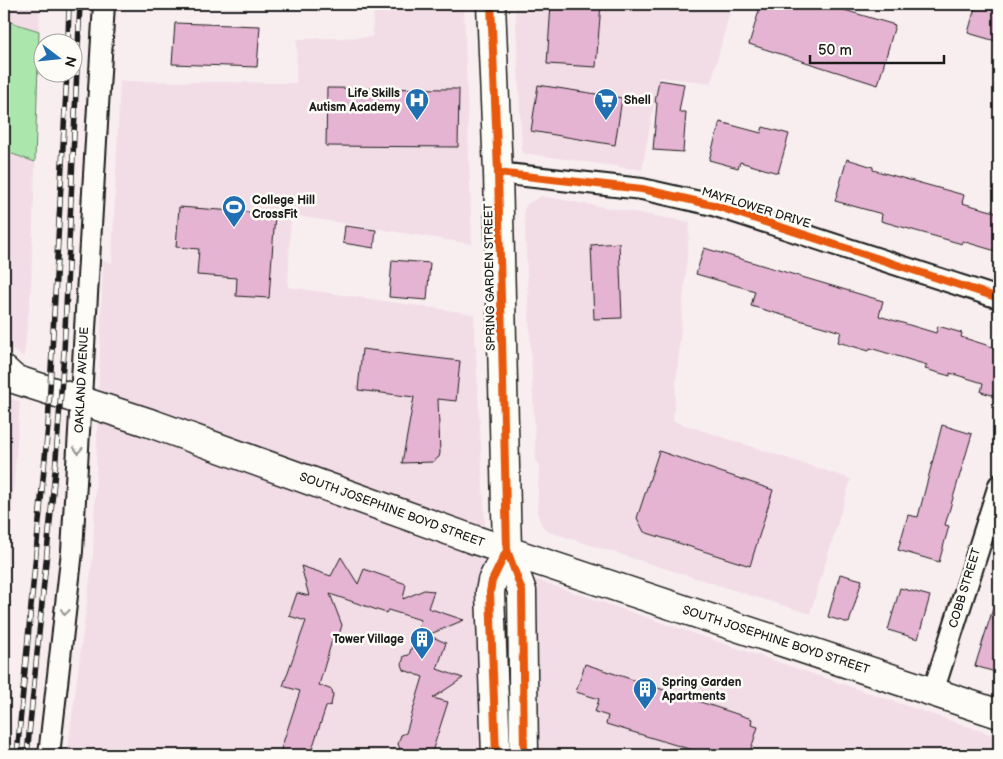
<svg xmlns="http://www.w3.org/2000/svg" width="1003" height="759" font-family="'Balsamiq Sans',sans-serif">
<style>
.built{fill:#f2dde7}
.green{fill:#abe7ad;stroke:#648264}
.building{fill:#e5b4d2;stroke:#1c1c1c}
.lines{fill:none;stroke-linecap:round;stroke-linejoin:round}
.street-casing{stroke:#1c1c1c;stroke-width:24}
.secondary-casing{stroke:#1c1c1c;stroke-width:31}
.street{stroke:#fdfcf7;stroke-width:20}
.secondary{stroke:#fdfcf7;stroke-width:28}
.rail-casing{stroke:#1c1c1c;stroke-width:5.5}
.rail{stroke:#fdfcf7;stroke-width:4;stroke-dasharray:11;stroke-linecap:butt}
.cycleway-casing{stroke:#fdfcf7;stroke-width:11}
.cycleway{stroke:#e8590c;stroke-width:8}
.oneway{stroke:#989794}
.labels{text-anchor:middle;dominant-baseline:central;stroke-width:5;stroke-linejoin:round;paint-order:stroke}
.poi-label{font-size:12px;font-weight:bold;fill:#1c1c1c;stroke:#fdfcf7;text-anchor:start}
.street-label{font-size:12px;fill:#1c1c1c;stroke:#fdfcf7}
</style>
<rect width="100%" height="100%" fill="#f8eef0"/>
<filter id="ink" filterUnits="userSpaceOnUse"><feTurbulence type="fractalNoise" baseFrequency=".02" numOctaves="2"/><feDisplacementMap in="SourceGraphic" scale="10" xChannelSelector="R" yChannelSelector="G"/><feConvolveMatrix kernelMatrix="1 2 1 2 8 2 1 2 1" color-interpolation-filters="sRGB"/></filter>
<g filter="url(#ink)">
<g class="built">
<path d="M4,4H40L39,31L4,20Z"/>
<path d="M374,4H464L472,244L291,215L288,287L474,314L487,563L999,737V755H67L93,555L103,261L112,262L120,81L296,83L297,39L372,37Z"/>
<path d="M515,4H732L711,83L659,77L642,170L522,153Z"/>
<path d="M4,151L35,162L31,290L24,357L4,346Z"/>
<path d="M541,196L690,222L673,421L851,479L810,614L549,532L542,526L537,513L539,467L536,461L524,210L527,204Z"/>
<path d="M4,396L20,402L4,616Z"/>
</g>
<path class="green" d="M4,20L39,31L35,162L4,151Z"/>
<g class="building">
<path d="M551,4H601L596,67L547,64Z"/>
<path d="M761,4H824L895,25L878,85L749,44Z"/>
<path d="M976,4H999V42L968,33Z"/>
<path d="M175,23L260,26L257,67L172,64Z"/>
<path d="M659,80L684,84L679,112H686L683,152L653,150L657,103L655,102Z"/>
<path d="M538,85L622,98L615,145L531,131Z"/>
<path d="M327,88L459,89L458,147L326,146Z"/>
<path d="M720,122L761,133L763,127L789,134L778,173L740,162L738,168L709,160Z"/>
<path d="M847,159L873,167V170L964,195L962,203L999,213V252L962,241V244L881,221L882,214L835,201Z"/>
<path d="M179,207L275,214L269,298L236,296L237,278L197,275L199,249L176,247Z"/>
<path d="M345,226L376,230L374,248L343,243Z"/>
<path d="M619,243L622,318L594,319L591,245Z"/>
<path d="M704,248L883,301L879,316L936,333L938,326L962,333L961,337L999,349V397L981,392L983,383L950,373V376L925,369L927,365L870,348L869,351L838,342L841,332L751,306L755,291L696,274Z"/>
<path d="M392,260L430,263L427,300L389,297Z"/>
<path d="M362,349L460,361L456,401L438,399L440,453L439,457L433,462L402,463L414,397L358,390Z"/>
<path d="M942,425L972,434L945,525L949,526L939,562L898,550L908,515L918,517Z"/>
<path d="M659,451L773,490L750,566L644,532L637,518Z"/>
<path d="M341,557L358,584L364,569L406,584L403,599L424,590L434,591L428,608L464,620L428,635L446,643L437,669L463,678L433,698L448,702L431,755H417L400,749L398,744L401,735L406,733L423,677L404,670L402,664L404,656L409,655L421,620L388,610L386,613L330,594L342,625L339,635L333,637L319,685L332,690L333,695L331,705L326,707L310,755H285L281,749L300,691L283,686L306,621L289,616L297,593L309,596L301,566L331,576Z"/>
<path d="M840,574L862,580L849,623L828,617Z"/>
<path d="M900,588L930,596L918,639L888,630Z"/>
<path d="M996,599H999V673L975,666Z"/>
<path d="M585,664L752,719L751,725L758,727L749,755H699V752L606,724L608,716L595,712L599,699L576,692Z"/>
</g>
<g class="lines">
<g class="street-casing">
<g id="street">
<path d="M498,173L642,189L713,205L999,298"/>
<path d="M933,692L999,485"/>
<path d="M49,755L72,551L104,4"/>
</g>
</g>
<g class="secondary-casing">
<g id="secondary">
<path d="M491,4L498,173L507,550L522,591L524,755"/>
<path d="M4,370L14,379L150,423L475,540L999,714"/>
<path d="M496,755L490,592L492,581L507,550"/>
</g>
</g>
<use href="#street" class="street"/>
<use href="#secondary" class="secondary"/>
<g class="rail-casing">
<g id="rail">
<path d="M68,42L69,4"/>
<path d="M17,755L48,426L67,72"/>
<path d="M27,755L55,471L64,352L80,4"/>
</g>
</g>
<use href="#rail" class="rail"/>
<g class="cycleway-casing">
<g id="cycleway">
<path d="M491,4L498,173L507,550L522,591L524,755"/>
<path d="M498,173L642,189L713,205L999,298"/>
<path d="M496,755L490,592L492,581L507,550"/>
</g>
</g>
<use href="#cycleway" class="cycleway"/>
</g>
<defs><path id="oneway-chevron" d="M-2-3.5L2.5 0L-2 3.5" fill="none" stroke-width="1.6" stroke-linecap="round" stroke-linejoin="round" transform="scale(1.25)"/></defs>
<g class="oneway">
<use href="#oneway-chevron" transform="translate(78 450) rotate(93)"/>
<use href="#oneway-chevron" transform="translate(65 612) rotate(96)"/>
</g>
</g>
<defs>
<g id="hospital-pin" transform="scale(1.25)"><path d="M0 17L-7.5 6A9.5 9.5 0 1 1 7.5 6Z" fill="#1f6fb2" stroke="#fdfcf7"/><path d="M-5-5h3v3.5h4V-5h3V5h-3V1.5h-4V5h-3Z" fill="#fff"/></g>
<g id="supermarket-pin" transform="scale(1.25)"><path d="M0 17L-7.5 6A9.5 9.5 0 1 1 7.5 6Z" fill="#1f6fb2" stroke="#fdfcf7"/><path d="M-6-5.5h2.5l.6 2H6L4.5 2H-2.5L-4.4-4H-6ZM-1.5 3.2a1.3 1.3 0 1 0 .1 0ZM3 3.2a1.3 1.3 0 1 0 .1 0Z" fill="#fff"/></g>
<g id="stadium-pin" transform="scale(1.25)"><path d="M0 17L-7.5 6A9.5 9.5 0 1 1 7.5 6Z" fill="#1f6fb2" stroke="#fdfcf7"/><path d="M0-5a6.5 5 0 1 0 0 10a6.5 5 0 1 0 0-10ZM-3.5-1.8h7v3.6h-7Z" fill="#fff"/></g>
<g id="building-pin" transform="scale(1.25)"><path d="M0 17L-7.5 6A9.5 9.5 0 1 1 7.5 6Z" fill="#1f6fb2" stroke="#fdfcf7"/><path d="M-4-6H4V6H1V3H-1V6H-4ZM-2.5-4.3h1.7v1.8h-1.7ZM.8-4.3h1.7v1.8H.8ZM-2.5-1h1.7V.8h-1.7ZM.8-1h1.7V.8H.8Z" fill="#fff"/></g>
</defs>
<g fill-rule="evenodd">
<use href="#hospital-pin" x="417" y="100"/>
<use href="#supermarket-pin" x="606" y="100"/>
<use href="#stadium-pin" x="234" y="207"/>
<use href="#building-pin" x="422" y="639"/>
<use href="#building-pin" x="645" y="689"/>
</g>
<g class="labels">
<g class="poi-label">
<text x="400" y="93" text-anchor="end">Life Skills<tspan x="400" dy="14">Autism Academy</tspan></text>
<text x="624" y="100">Shell</text>
<text x="252" y="200">College Hill<tspan x="252" dy="14">CrossFit</tspan></text>
<text x="404" y="639" text-anchor="end">Tower Village</text>
<text x="662" y="682">Spring Garden<tspan x="662" dy="14">Apartments</tspan></text>
</g>
<g class="street-label">
<text transform="translate(756 208) rotate(17)">MAYFLOWER DRIVE</text>
<text transform="translate(490 277) rotate(-91)">SPRING GARDEN STREET</text>
<text transform="translate(82 380) rotate(-87)">OAKLAND AVENUE</text>
<text transform="translate(392 510) rotate(20)">SOUTH JOSEPHINE BOYD STREET</text>
<text transform="translate(965 588) rotate(-73)">COBB STREET</text>
<text transform="translate(776 640) rotate(18)">SOUTH JOSEPHINE BOYD STREET</text>
</g>
</g>
<rect width="1003" height="759" fill="none" stroke="#fdfcf7" stroke-width="20"/>
<rect x="10" y="10" width="983" height="739" fill="none" stroke="#1c1c1c" stroke-width="2" filter="url(#ink)"/>
<g transform="translate(58 58) rotate(106)"><circle r="24" fill="#fdfcf7" stroke="#a3a29f"/>
<path d="M0-4L9 19L0 12L-9 19Z" fill="#1f6fb2"/>
<text y="-8" font-size="14" font-weight="bold" text-anchor="middle" fill="#1c1c1c">N</text>
</g>
<path d="M810 55v8h134v-8" fill="none" stroke="#1c1c1c" stroke-width="2.5"/>
<text x="818" y="55" font-size="15" fill="#1c1c1c" stroke="#fdfcf7" stroke-width="4" paint-order="stroke">50 m</text>
</svg>
